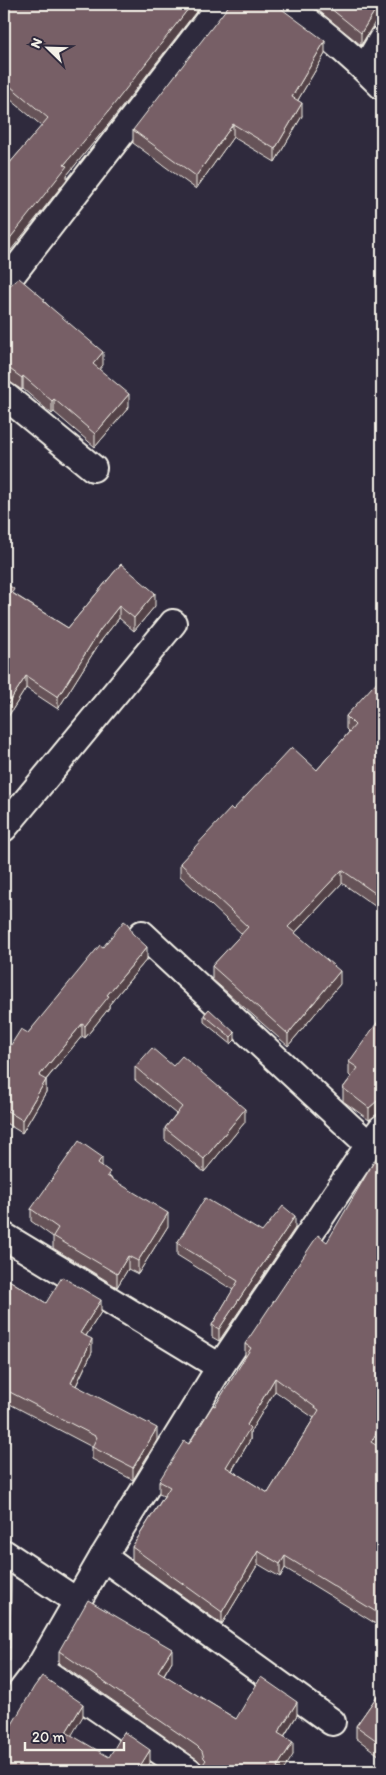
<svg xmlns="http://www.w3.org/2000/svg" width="386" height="1775" font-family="Itim,sans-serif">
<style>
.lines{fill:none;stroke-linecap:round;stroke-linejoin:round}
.minor-casing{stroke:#f4f1e8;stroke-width:30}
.minor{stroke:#2f2a3d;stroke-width:26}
.wall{fill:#665258;stroke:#f4f1e8;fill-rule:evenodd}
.shaded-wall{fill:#534247;stroke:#f4f1e8}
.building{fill:#775f66;stroke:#f4f1e8;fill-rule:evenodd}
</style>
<rect width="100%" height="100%" fill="#2f2a3d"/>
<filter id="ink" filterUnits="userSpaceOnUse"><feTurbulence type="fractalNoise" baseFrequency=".02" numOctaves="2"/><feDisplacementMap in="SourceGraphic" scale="10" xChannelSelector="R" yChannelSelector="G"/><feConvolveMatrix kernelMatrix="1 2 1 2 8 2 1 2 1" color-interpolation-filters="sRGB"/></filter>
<g filter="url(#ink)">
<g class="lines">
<g class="minor-casing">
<g id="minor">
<path d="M283,4C319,27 352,56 382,86"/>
<path d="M365,68L382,39"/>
<path d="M4,285L221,4"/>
<path d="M4,395L93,468"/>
<path d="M4,828L173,623"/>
<path d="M142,934L369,1145"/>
<path d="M4,1236L220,1367"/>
<path d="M4,1553L78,1602"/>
<path d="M103,1557L332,1722"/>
<path d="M39,1668L189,1771"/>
<path d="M4,1714L39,1668L103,1557L220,1367L369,1145L382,1128"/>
</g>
</g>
<use href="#minor" class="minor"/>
</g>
<g class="wall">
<path d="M4,4L108,125L67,175V179L9,164L42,126L4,94Z"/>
<path d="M313,4H382L361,45L313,6Z"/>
<path d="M325,54L298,100L302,116L275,162L233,137L196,189L133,143V130Z"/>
<path d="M4,287L45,302L103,365L99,369L129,407L95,447L54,412L52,414L23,389L22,390L7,380L4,381Z"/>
<path d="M121,564L155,606L134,631L119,618L100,642L58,709L26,688L4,723V582L14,594L68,628Z"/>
<path d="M382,678V911L342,883L295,933L340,984L288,1046L212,979V966L242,934L180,876V863L233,810L317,770L349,732L346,729V716Z"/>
<path d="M132,933L147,959L109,1005V1008L85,1038L82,1036L46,1080V1092L22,1133L4,1122V1056L28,1033L103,947Z"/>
<path d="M209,1009L235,1040L231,1044L204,1022V1015Z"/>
<path d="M382,1022V1113L377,1114L369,1120L343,1101V1088L351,1077L349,1075V1062Z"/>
<path d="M173,1066L245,1122L204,1172L165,1140V1128L176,1114L135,1080V1067Z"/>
<path d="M102,1166L110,1177L168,1226L138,1274L128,1269L117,1287L53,1248V1237L31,1221V1209Z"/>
<path d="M295,1228L219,1341L212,1337V1325L233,1290L177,1255V1243L262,1232Z"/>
<path d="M327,1242L382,1436L377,1446L382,1449V1629L373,1622L285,1568L280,1577L258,1564L222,1624L132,1560V1547L164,1496L159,1494V1481L189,1444L215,1406L246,1357H245V1344ZM275,1391L314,1418L268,1493L232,1471L250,1440V1432Z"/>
<path d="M4,1277L46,1303L101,1312L86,1336L92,1352L76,1386L157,1440L133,1480L92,1459V1447L4,1401Z"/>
<path d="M4,1573L11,1574L10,1661L4,1657Z"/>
<path d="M59,1651L172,1661L164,1675L236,1719L297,1715L284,1737L293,1755L203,1765L197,1759L59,1663Z"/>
<path d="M382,1689L380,1756L356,1738V1726Z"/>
</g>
<g class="shaded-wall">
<path d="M192,4H202L108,125L67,175V179L4,259V246L64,165Z"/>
<path d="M379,4H382V11L361,45V33Z"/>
<path d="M325,41V54L292,110V97Z"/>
<path d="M302,103V116L275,162V149Z"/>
<path d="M233,124V137L196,189V176Z"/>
<path d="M103,352V365L93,377V364Z"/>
<path d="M23,376V389L22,390V378Z"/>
<path d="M129,394V407L95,447V434Z"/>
<path d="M54,399V412L52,414V401Z"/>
<path d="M155,593V606L134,631V618Z"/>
<path d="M119,606V618L100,642L58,709V697L100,630Z"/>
<path d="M26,676V688L4,723V710Z"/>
<path d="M342,870V883L288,940V927Z"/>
<path d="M147,947V959L109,1005V1008L85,1038V1026L107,995Z"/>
<path d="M340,971V984L288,1046V1034Z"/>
<path d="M82,1024V1036L39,1088V1076Z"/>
<path d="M235,1033V1040L231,1044V1037Z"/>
<path d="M46,1080V1092L22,1133V1120Z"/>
<path d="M377,1101V1114L369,1120V1108Z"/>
<path d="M245,1109V1122L204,1172V1159Z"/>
<path d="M102,1157V1170L98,1163Z"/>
<path d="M168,1213V1226L138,1274V1261Z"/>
<path d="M295,1216V1228L219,1341V1329Z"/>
<path d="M128,1256V1269L117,1287V1274Z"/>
<path d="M101,1300V1312L80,1345V1333Z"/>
<path d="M92,1339V1352L71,1396V1383Z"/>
<path d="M275,1378V1391L250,1432V1440L226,1480V1467L247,1425Z"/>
<path d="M382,1424V1436L371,1455V1442Z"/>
<path d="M157,1428V1440L133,1480V1468Z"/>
<path d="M258,1551V1564L222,1624V1612Z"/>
<path d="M285,1556V1568L280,1577V1564Z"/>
<path d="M172,1649V1661L158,1684V1671Z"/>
<path d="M297,1702V1715L278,1746V1733Z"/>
<path d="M83,1704V1716L66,1745V1732Z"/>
<path d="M382,1739V1752L380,1756V1743Z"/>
<path d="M293,1742V1755L283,1771L277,1767Z"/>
<path d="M150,1750V1763L145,1771H137Z"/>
</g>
<g class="building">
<path d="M4,4H192L108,112L64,165L67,166L4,246V160L9,164L48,118L4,81Z"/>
<path d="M230,4H275L325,41L292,97L302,103L275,149L233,124L196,176L133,130Z"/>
<path d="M325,4H379L361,33Z"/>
<path d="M19,278L45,300L43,301L103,352L93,364L129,394L95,434L54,399L52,401L23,376L22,378L7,367L4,368V287L9,286Z"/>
<path d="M121,564L155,593L134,618L119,606L100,630L58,697L26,676L4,710V582L14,589L12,593L68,628Z"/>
<path d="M381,677L382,678V898L342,870L288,927L340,971L288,1034L212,966L248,927L180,863L231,808L233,810L292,747L317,770L355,725L346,716Z"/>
<path d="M124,921L128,924L132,933L147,947L107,995L109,996L85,1026L82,1024L39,1076L46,1080L22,1120L4,1109V1056L21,1029L28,1033L100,945L103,947Z"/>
<path d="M209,1009L235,1033L231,1037L204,1015Z"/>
<path d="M379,1020L382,1022V1101H377L369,1108L343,1088L358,1068L349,1062Z"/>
<path d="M152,1048L173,1066L182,1056L245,1109L204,1159L165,1128L182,1107L135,1067Z"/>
<path d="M79,1141L102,1157L98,1163L110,1172L107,1176L168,1213L138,1261L128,1256L117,1274L53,1236L58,1228L31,1209Z"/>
<path d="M382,1148V1424L371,1442L382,1449V1616L373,1610L285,1556L280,1564L258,1551L222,1612L132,1547L170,1487L159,1481L184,1441L189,1444L213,1405L215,1406L251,1348L245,1344L318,1235L327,1242ZM275,1378L319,1410L268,1493L226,1467L250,1428L247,1425Z"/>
<path d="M205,1198L262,1232L283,1206L295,1216L219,1329L212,1325L238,1281L177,1243Z"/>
<path d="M4,1277L46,1303L62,1277L101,1300L80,1333L92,1339L71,1383L157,1428L133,1468L92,1447L97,1437L4,1389Z"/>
<path d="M4,1573L11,1574L10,1648L4,1644Z"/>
<path d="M88,1600L172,1649L158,1671L236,1719L261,1677L297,1702L278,1733L293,1742L277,1767L284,1771H198L206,1760L204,1758L202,1751L197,1746L59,1651Z"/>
<path d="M42,1676L83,1704L66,1732L109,1757L124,1732L150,1750L137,1771H4V1738L34,1687Z"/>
<path d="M382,1689V1739L380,1743L356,1726Z"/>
</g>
</g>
<rect width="386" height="1775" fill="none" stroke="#2f2a3d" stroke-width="20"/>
<rect x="10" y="10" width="366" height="1755" fill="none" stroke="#f4f1e8" stroke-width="2" filter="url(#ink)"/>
<g transform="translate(48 48) rotate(293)" stroke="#2f2a3d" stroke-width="4" paint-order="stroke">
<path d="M0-4L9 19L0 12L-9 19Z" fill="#f4f1e8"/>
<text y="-8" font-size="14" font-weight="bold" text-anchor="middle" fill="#f4f1e8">N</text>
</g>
<path d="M25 1742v8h99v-8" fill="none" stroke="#f4f1e8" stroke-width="2.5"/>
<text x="32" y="1742" font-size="15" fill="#f4f1e8" stroke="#2f2a3d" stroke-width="4" paint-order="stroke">20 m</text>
</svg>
